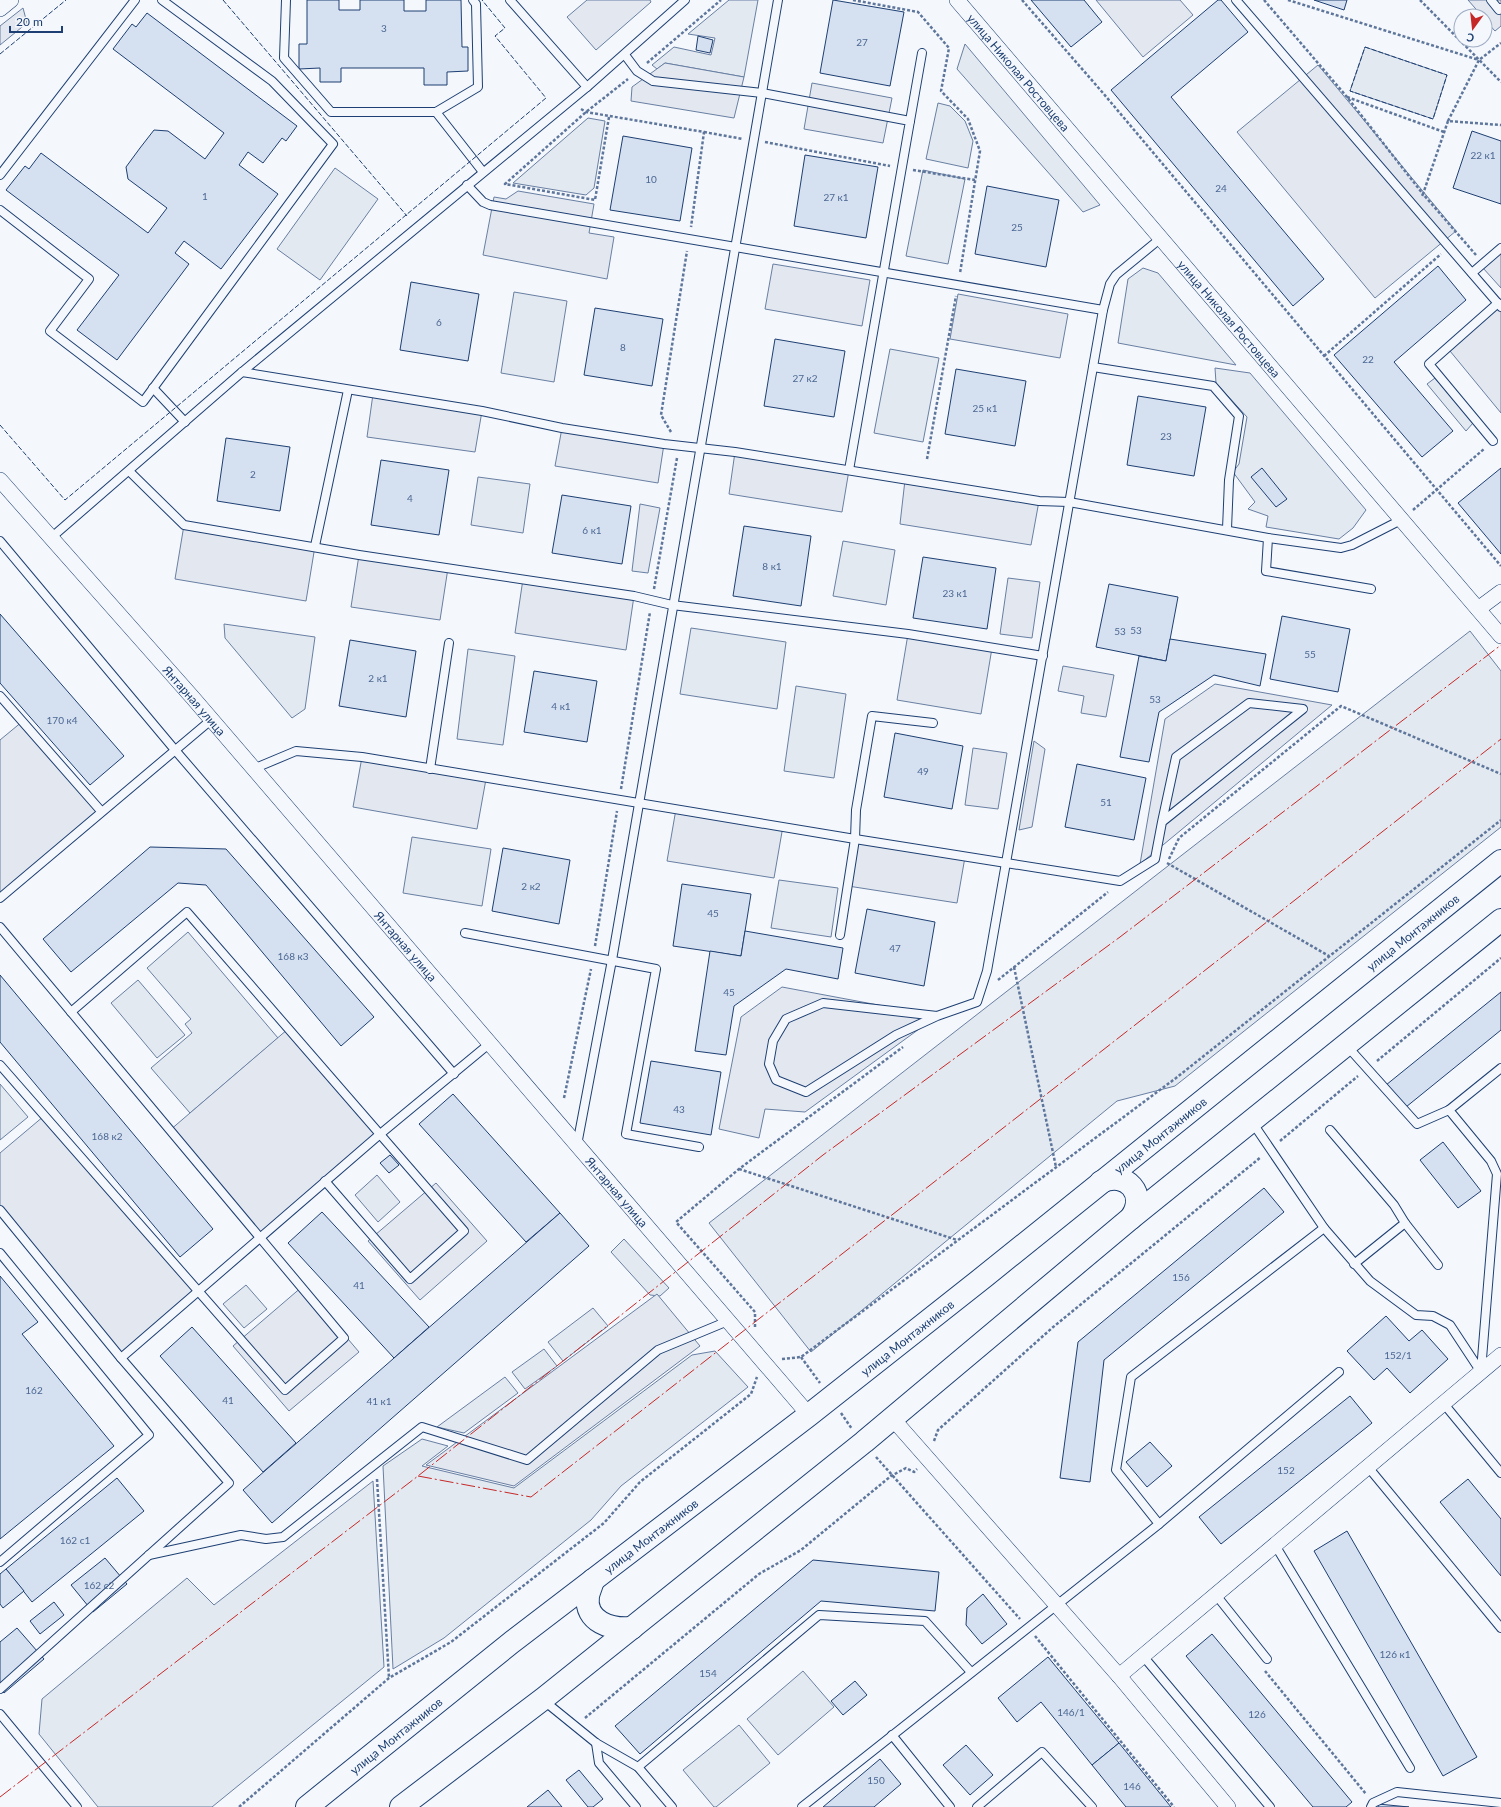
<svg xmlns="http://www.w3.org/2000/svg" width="1501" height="1807" font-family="Lato,sans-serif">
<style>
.green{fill:#e3e9f0;stroke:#687fa3}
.parking{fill:#e3e8f0;stroke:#687fa3}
.building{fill:#d5e0f0;stroke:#1d3f73}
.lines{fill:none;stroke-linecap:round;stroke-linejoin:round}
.lane-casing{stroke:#1d3f73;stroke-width:10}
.street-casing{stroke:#1d3f73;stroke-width:16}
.secondary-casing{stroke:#1d3f73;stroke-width:24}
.path{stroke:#5e769c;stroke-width:2.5;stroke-dasharray:3 2;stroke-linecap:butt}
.lane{stroke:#f4f7fb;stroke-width:8}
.street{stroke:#f4f7fb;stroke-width:15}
.secondary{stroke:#f4f7fb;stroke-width:22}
.fence{stroke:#1d3f73;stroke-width:1;stroke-dasharray:5 2;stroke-linecap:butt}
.power{stroke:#c62828;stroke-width:1;stroke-dasharray:14 3 2 3;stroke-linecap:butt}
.labels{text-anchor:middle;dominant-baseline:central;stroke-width:3;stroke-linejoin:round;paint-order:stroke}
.number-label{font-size:10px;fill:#4b6792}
.street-label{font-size:12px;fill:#1d3f73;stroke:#f4f7fb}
</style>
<rect width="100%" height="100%" fill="#f4f7fb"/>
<g class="green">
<path d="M729,0H758L744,77L665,63L657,69L652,65L674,47L711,55L715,38L688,34Z"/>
<path d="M965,44L1100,205L1083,212L957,69Z"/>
<path d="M1365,47L1447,75L1433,119L1350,91Z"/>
<path d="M938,103L950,106L965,121L973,141L968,168L926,159Z"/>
<path d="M588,118L605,121L594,188L586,195L513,183Z"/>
<path d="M335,168L378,199L320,280L277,249Z"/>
<path d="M923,170L965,179L948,264L906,256Z"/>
<path d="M1143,268L1158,273L1236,365L1118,343L1128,279Z"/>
<path d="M514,292L567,301L554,382L501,373Z"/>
<path d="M890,349L939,358L923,442L874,433Z"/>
<path d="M1215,368L1250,373L1366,510L1353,528L1339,539L1266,527L1268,516L1248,509L1255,502L1233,472L1239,464L1247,417L1216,383Z"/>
<path d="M1435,378L1473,423L1466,431L1427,384Z"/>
<path d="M478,477L530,484L523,533L471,525Z"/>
<path d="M843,541L895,550L886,605L833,596Z"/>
<path d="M224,624L315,637L305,709L292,718L225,638Z"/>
<path d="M691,628L786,642L777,709L680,694Z"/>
<path d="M1470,631L1501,671V827L1175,1086L1117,1101L811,1352L709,1223Z"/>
<path d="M468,649L515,656L503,745L457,739Z"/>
<path d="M796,686L846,694L834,778L784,771Z"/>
<path d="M412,837L491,849L482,906L403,893Z"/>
<path d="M779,880L838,888L831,937L771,928Z"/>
<path d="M188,932L278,1038L190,1113L151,1068L192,1033L185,1024L191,1019L147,968Z"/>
<path d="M138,980L185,1035L157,1058L111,1003Z"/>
<path d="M0,1084L28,1117L0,1140Z"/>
<path d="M377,1175L400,1202L378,1222L355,1195Z"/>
<path d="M624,1239L669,1288L660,1296L650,1295L611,1252Z"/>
<path d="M246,1285L267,1309L244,1328L223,1304Z"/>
<path d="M593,1308L608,1326L563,1361L548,1342Z"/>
<path d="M544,1349L557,1366L525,1389L512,1372Z"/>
<path d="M715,1351L748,1387L621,1486L591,1520L444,1638L393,1669L383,1466L422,1439L448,1446L422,1466L514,1488L692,1355Z"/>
<path d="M505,1377L518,1393L464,1433L437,1427Z"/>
<path d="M373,1481L384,1667L212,1807H98L39,1734L42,1699L187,1578L214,1605Z"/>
<path d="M803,1671L834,1707L778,1755L747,1719Z"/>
<path d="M739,1725L770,1763L716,1807H714L683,1770Z"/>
</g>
<g class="parking">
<path d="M587,0H650L651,2L596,50L567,17Z"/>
<path d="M1096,0H1180L1193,15L1143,57Z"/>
<path d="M1468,0H1501V26L1495,31L1485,20V16H1482Z"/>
<path d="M23,8L27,23L0,45V26Z"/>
<path d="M665,63L744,77L734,118L631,101L632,87Z"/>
<path d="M1318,65L1456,231L1375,298L1237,132Z"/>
<path d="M812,83L892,98L883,143L804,129Z"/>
<path d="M518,191L594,204L589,233L614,237L607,279L483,255L494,197L506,199Z"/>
<path d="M1501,252V288L1483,268Z"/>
<path d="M773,264L870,280L862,326L765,309Z"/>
<path d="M958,294L1068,314L1060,358L950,339Z"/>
<path d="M1501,305V413L1450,351Z"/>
<path d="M373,394L482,411L475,452L367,437Z"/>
<path d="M562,428L664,444L658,483L555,466Z"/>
<path d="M735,452L849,470L842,512L729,494Z"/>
<path d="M905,480L1039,501L1031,545L900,524Z"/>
<path d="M640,504L660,508L648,573L632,571Z"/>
<path d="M184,525L315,546L306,601L175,579Z"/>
<path d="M359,555L448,568L440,620L351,607Z"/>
<path d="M1008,578L1040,582L1032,638L1000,634Z"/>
<path d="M523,579L634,596L626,650L515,633Z"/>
<path d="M908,634L992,648L981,714L897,700Z"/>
<path d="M1063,666L1114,675L1106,717L1081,713L1084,696L1058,691Z"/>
<path d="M1215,684L1332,705L1140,864L1165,719Z"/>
<path d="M23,721L101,811L0,898V740Z"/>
<path d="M1034,741L1045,749L1032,827L1019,830Z"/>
<path d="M973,748L1007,753L998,809L965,805Z"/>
<path d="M362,757L486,779L477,829L353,807Z"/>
<path d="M676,809L783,826L774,878L667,861Z"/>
<path d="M855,839L965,857L957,903L848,886Z"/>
<path d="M782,987L937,1016L805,1112L765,1109L759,1138L719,1129L741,1017Z"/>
<path d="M288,1029L379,1135L260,1236L169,1131Z"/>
<path d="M44,1116L198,1292L121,1358L0,1210V1153Z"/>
<path d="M436,1183L487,1241L420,1300L368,1241Z"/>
<path d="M303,1286L359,1352L289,1411L233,1346Z"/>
<path d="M657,1294L700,1346L514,1486L426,1465Z"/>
</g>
<g class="building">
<path d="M307,0H339V10H360V0H404V11H426V0H461L462,47H468V71L447,72V85H424V68H341V82H320V68L299,69V44H307Z"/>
<path d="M833,0L904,12L890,86L820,73Z"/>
<path d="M1031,0H1084L1102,22L1071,47Z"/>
<path d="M1218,0H1221L1248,32L1171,97L1324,279L1293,306L1111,90Z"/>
<path d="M1314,0H1347L1344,10Z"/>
<path d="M147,13L297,126L286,141L282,138L263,163L248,152L239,165L278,194L221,269L184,241L175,253L189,264L117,360L77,330L119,275L6,190L25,166L29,169L41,153L148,233L167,208L128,179L126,167L140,148L154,130L168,131L205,159L224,133L113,49L132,24L136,27Z"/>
<path d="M698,36L713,40L710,53L696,50Z"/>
<path d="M1472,131L1501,141V204L1453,188Z"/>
<path d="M623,136L692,148L680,221L610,210Z"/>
<path d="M805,155L878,167L866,238L794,226Z"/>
<path d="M987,186L1059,200L1046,267L975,254Z"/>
<path d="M1438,266L1466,300L1394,362L1453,431L1422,457L1334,355Z"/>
<path d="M411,282L479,294L468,361L400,350Z"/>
<path d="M595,308L663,319L652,386L584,375Z"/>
<path d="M775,339L845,351L834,417L764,406Z"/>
<path d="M956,369L1026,381L1015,446L945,434Z"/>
<path d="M1138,396L1206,407L1194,476L1127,465Z"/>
<path d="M226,438L290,447L280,511L217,501Z"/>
<path d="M381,460L449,470L439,535L371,525Z"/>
<path d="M1262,468L1287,499L1276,507L1251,477Z"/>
<path d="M1501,468V554L1458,503Z"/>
<path d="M562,495L631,506L622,564L552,553Z"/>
<path d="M744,526L811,536L801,606L733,596Z"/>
<path d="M923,557L996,568L987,629L913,618Z"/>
<path d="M1109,584L1178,597L1166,661L1096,647Z"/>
<path d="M0,614L124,756L90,785L0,683Z"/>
<path d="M1282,616L1350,629L1338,692L1270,679Z"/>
<path d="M1170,639L1266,654L1260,686L1214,675L1159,712L1149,762L1120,757L1139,656L1166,661Z"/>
<path d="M350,640L416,651L406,717L339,706Z"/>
<path d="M534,671L597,681L587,742L524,732Z"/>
<path d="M895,733L963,746L952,809L884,797Z"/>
<path d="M1077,764L1146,778L1134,840L1065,827Z"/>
<path d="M150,847L226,849L374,1017L341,1046L206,885L178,883L71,972L43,939Z"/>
<path d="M503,848L570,860L559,924L492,911Z"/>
<path d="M682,884L751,894L741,956L673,946Z"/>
<path d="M867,909L935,922L924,986L855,973Z"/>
<path d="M745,931L843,948L838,979L786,969L734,1006L726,1055L695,1051L710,951L741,956Z"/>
<path d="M0,975L213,1229L180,1257L0,1042Z"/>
<path d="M1501,992V1030L1406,1107L1386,1085Z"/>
<path d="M651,1061L721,1072L711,1135L640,1123Z"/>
<path d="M453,1094L560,1213L526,1242L419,1124Z"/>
<path d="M1443,1142L1481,1191L1458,1208L1420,1160Z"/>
<path d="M390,1155L399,1165L389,1173L380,1163Z"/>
<path d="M1264,1188L1284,1212L1104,1360L1090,1482L1060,1478L1078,1342Z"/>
<path d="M322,1212L429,1327L394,1358L288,1243Z"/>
<path d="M560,1213L589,1246L272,1523L243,1490Z"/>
<path d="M0,1276L38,1322L22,1334L114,1446L0,1539Z"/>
<path d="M1386,1316L1409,1341L1422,1330L1448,1359L1410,1393L1387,1368L1374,1380L1347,1351Z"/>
<path d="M192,1327L296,1443L263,1472L160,1356Z"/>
<path d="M1350,1396L1372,1423L1221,1544L1199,1517Z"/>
<path d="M1150,1442L1172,1466L1147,1487L1126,1462Z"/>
<path d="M117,1478L144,1511L32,1602L6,1569Z"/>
<path d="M1468,1479L1501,1519V1576L1440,1502Z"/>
<path d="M1347,1531L1477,1757L1443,1776L1314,1551Z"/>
<path d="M105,1558L127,1584L93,1612L71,1585Z"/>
<path d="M813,1560L939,1572L935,1611L821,1601L640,1754L615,1726Z"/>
<path d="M6,1569L24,1591L3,1608L0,1604V1574Z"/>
<path d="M983,1594L1007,1624L982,1644L966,1625L967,1608Z"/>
<path d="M54,1602L64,1615L40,1634L30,1621Z"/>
<path d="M17,1628L44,1659L4,1693L0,1688V1642Z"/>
<path d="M1212,1634L1352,1802L1346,1807H1313L1186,1656Z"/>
<path d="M1048,1657L1119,1743L1092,1765L1041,1702L1017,1722L998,1698Z"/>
<path d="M855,1681L867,1695L843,1715L831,1701Z"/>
<path d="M1119,1743L1171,1807H1126L1092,1765Z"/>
<path d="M966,1745L993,1775L970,1795L943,1765Z"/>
<path d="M880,1759L901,1784L874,1807H823Z"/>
<path d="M579,1770L603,1799L593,1807H588L566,1780Z"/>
<path d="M548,1790L562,1807H527Z"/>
<path d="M1378,1804L1409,1807H1378Z"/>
</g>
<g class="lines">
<g class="lane-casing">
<g id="lane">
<path d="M286,0L284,58L331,112H436L478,87L476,4L473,0"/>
<path d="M510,0L587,87"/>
<path d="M1236,0L1501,307"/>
<path d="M1491,0L1499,10L1501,8"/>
<path d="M625,55L637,71L653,81L762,93L910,121L849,470"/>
<path d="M436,112L483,172"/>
<path d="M910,121L922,53"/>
<path d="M0,175L135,0"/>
<path d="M467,185L483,202L490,205L1103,310"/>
<path d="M0,210L89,279L50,331L143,402L333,144L272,81L162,0"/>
<path d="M1472,273L1501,248"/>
<path d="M1093,367L1213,386L1239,416L1229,480L1227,529"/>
<path d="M242,372L482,411L562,428L664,444L735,452L1039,501L1069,502L1268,538L1341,548L1352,545L1401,520"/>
<path d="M153,388L185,422"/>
<path d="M1493,441L1429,364L1498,303"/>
<path d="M129,471L184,525L359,555L634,596L672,605L908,634L1043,656"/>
<path d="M52,537L242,372L587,87L685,0"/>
<path d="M1268,538L1266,571L1371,589"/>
<path d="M0,541L175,750L454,1074"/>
<path d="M315,546L348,390"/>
<path d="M0,696L101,811"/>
<path d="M253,769L296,751L362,757L855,839L1120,881L1155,859L1162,822L1303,709L1249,703L1176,757L1162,822"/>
<path d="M430,769L449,643"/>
<path d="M0,898L211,720"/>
<path d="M0,927L344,1338L285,1390L0,1065"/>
<path d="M465,933L656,969L626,1134L699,1147"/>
<path d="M840,935L855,839L856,810L872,716L933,723"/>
<path d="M71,1012L187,912L464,1231L410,1279L325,1181"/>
<path d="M937,1016L823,1003L786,1019L773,1041L769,1064L776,1080L806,1092L896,1035L937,1016L977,1002L987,971L1103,310L1110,284L1116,275L1161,238"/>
<path d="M1347,1046L1417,1124L1449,1110"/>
<path d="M1252,1122L1324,1228"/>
<path d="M1330,1130L1394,1205L1405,1223L1354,1264"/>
<path d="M577,1145L612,960L778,0"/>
<path d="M0,1210L121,1358"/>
<path d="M1405,1223L1438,1265"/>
<path d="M0,1253L149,1435L0,1562"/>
<path d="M1481,1371L1497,1174L1491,1161L1449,1110L1501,1068"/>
<path d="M1444,1404L1501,1473"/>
<path d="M1368,1467L1501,1628"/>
<path d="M1159,1524L1339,1372"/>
<path d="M1275,1545L1410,1768"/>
<path d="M149,1555L241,1535L266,1539L283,1537L422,1427L527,1460L658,1350L728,1321"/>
<path d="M1216,1595L1267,1659"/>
<path d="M1143,1656L1270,1807"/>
<path d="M0,1689L229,1483L121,1358L379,1135L489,1044"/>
<path d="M543,1700L596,1743L638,1767L672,1807"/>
<path d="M0,1714L77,1807"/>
<path d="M892,1735L950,1807"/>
<path d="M596,1743L599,1763L636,1807"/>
<path d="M638,1767L819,1615L925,1621L971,1672"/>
<path d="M802,1807L1159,1524L1116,1470L1131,1377L1324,1228L1370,1281L1416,1315L1433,1316L1450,1325L1481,1372"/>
<path d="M977,1807L1042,1752L1092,1807"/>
<path d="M1371,1807L1373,1803L1397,1792L1501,1803"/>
</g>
</g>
<g class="street-casing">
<g id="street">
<path id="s1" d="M957,0L1501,636"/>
<path d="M0,9L11,0"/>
<path id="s2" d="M0,480L193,698L809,1415"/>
<path d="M1478,609L1501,592"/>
<path d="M892,1418L1119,1676L1228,1807"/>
<path d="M1119,1676L1501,1355"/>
</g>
</g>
<g class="secondary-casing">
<g id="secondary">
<path d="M1101,1182C1126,1170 1148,1194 1131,1218"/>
<path d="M593,1580C592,1585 589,1591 588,1596C584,1622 612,1630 632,1628"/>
<path id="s3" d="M307,1807L512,1642L809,1415L985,1276L1501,861"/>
<path d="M401,1807L543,1699L864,1442L1131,1218L1501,920"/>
</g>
</g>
<g class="path">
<path d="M853,0L918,12L949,48L941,91L968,119L980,151L960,273"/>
<path d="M1022,0L1103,93L1501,566"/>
<path d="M1264,0L1347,97L1423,194L1422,196"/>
<path d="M1288,0L1479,60"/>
<path d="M1420,0L1501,82"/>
<path d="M647,63L721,0"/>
<path d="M1347,97L1444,132"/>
<path d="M581,109L586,112L704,132L691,227"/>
<path d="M609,117L595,200L505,184L586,112L628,79"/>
<path d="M1448,121L1479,60L1501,43"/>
<path d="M704,132L743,139"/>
<path d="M765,142L890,166"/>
<path d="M913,170L975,180"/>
<path d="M1476,255L1423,194L1448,121L1501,125"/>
<path d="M1324,356L1441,254"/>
<path d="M671,432L661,415L687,251"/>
<path d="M927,459L956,296"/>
<path d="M1413,510L1484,449"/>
<path d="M654,589L677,458"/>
<path d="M621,789L650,612"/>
<path d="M1169,859L1179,838L1341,706L1501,774"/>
<path d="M1167,863L1329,956"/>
<path d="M595,946L617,811"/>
<path d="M1014,967L1056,1167"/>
<path d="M998,980L1108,892"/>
<path d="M1377,1061L1501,958"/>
<path d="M564,1098L591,969"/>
<path d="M1280,1141L1358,1076"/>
<path d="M739,1169L957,1240"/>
<path d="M755,1327V1312L676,1222L739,1169L903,1047"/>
<path d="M801,1357L820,1383"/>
<path d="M782,1359L801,1357L1176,1078L1501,820"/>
<path d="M841,1413L852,1429"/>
<path d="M934,1441L938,1430L1052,1328L1261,1157"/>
<path d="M876,1457L1020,1619"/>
<path d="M377,1479L389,1678"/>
<path d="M1035,1636L1174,1807"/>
<path d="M1265,1671L1366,1794"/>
<path d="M585,1718L759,1574L801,1550L891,1476L906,1468L914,1472L917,1469"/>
<path d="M239,1807L389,1678L451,1642L604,1523L640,1482L751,1394L757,1377"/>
</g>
<use href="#lane" class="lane"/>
<use href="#street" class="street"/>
<use href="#secondary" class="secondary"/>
<g class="fence">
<path d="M223,0L407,216"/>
<path d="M1365,47L1447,75L1433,119L1350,91Z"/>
<path d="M0,54L66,0"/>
<path d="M0,425L65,500L546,98L495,36L505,28L482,0"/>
</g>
<g class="power">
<path d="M418,1476L531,1497L1501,739"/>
<path d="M0,1797L418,1476L823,1155L1120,937L1501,645"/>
</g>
</g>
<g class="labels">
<g class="number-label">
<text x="384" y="28">3</text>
<text x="862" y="42">27</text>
<text x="1483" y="155">22 к1</text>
<text x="651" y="179">10</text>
<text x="1221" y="188">24</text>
<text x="205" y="196">1</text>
<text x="836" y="197">27 к1</text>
<text x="1017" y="227">25</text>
<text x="439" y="322">6</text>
<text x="623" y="347">8</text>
<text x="1368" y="359">22</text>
<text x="805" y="378">27 к2</text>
<text x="985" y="408">25 к1</text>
<text x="1166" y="436">23</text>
<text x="253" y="474">2</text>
<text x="410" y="498">4</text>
<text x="592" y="530">6 к1</text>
<text x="772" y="566">8 к1</text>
<text x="955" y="593">23 к1</text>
<text x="1136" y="630">53</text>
<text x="1120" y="631">53</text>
<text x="1310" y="654">55</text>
<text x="378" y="678">2 к1</text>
<text x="1155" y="699">53</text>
<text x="561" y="706">4 к1</text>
<text x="62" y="720">170 к4</text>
<text x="923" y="771">49</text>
<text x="1106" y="802">51</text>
<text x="531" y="886">2 к2</text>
<text x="713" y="913">45</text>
<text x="895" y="948">47</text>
<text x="293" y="956">168 к3</text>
<text x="729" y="992">45</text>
<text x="679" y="1109">43</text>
<text x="107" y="1136">168 к2</text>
<text x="1181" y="1277">156</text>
<text x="359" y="1285">41</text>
<text x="1398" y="1355">152/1</text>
<text x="34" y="1390">162</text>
<text x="228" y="1400">41</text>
<text x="379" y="1401">41 к1</text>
<text x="1286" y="1470">152</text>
<text x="75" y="1540">162 с1</text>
<text x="99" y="1585">162 с2</text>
<text x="1395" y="1654">126 к1</text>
<text x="708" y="1673">154</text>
<text x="1071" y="1712">146/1</text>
<text x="1257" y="1714">126</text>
<text x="876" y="1780">150</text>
<text x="1132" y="1786">146</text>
</g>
<g class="street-label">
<text stroke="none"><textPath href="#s1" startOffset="95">улица Николая Ростовцева</textPath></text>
<text stroke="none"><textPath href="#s1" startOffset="419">улица Николая Ростовцева</textPath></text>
<text stroke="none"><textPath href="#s2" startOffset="294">Янтарная улица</textPath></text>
<text stroke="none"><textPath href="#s3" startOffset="1410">улица Монтажников</textPath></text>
<text stroke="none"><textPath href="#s2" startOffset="618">Янтарная улица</textPath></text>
<text stroke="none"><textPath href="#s3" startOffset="1086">улица Монтажников</textPath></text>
<text stroke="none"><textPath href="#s2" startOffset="942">Янтарная улица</textPath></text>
<text stroke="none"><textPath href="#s3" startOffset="762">улица Монтажников</textPath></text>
<text stroke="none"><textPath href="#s3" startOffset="438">улица Монтажников</textPath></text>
<text stroke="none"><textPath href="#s3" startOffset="114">улица Монтажников</textPath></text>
</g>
</g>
<g transform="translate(1473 28) rotate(195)"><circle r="19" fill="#f4f7fb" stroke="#9eadc5"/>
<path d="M0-3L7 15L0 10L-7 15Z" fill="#c62828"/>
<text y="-6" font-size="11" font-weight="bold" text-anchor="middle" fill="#1d3f73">С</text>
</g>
<path d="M10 26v6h52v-6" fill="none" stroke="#1d3f73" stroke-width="2"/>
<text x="16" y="26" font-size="12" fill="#1d3f73" stroke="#f4f7fb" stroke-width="3" paint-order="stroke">20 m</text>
</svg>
